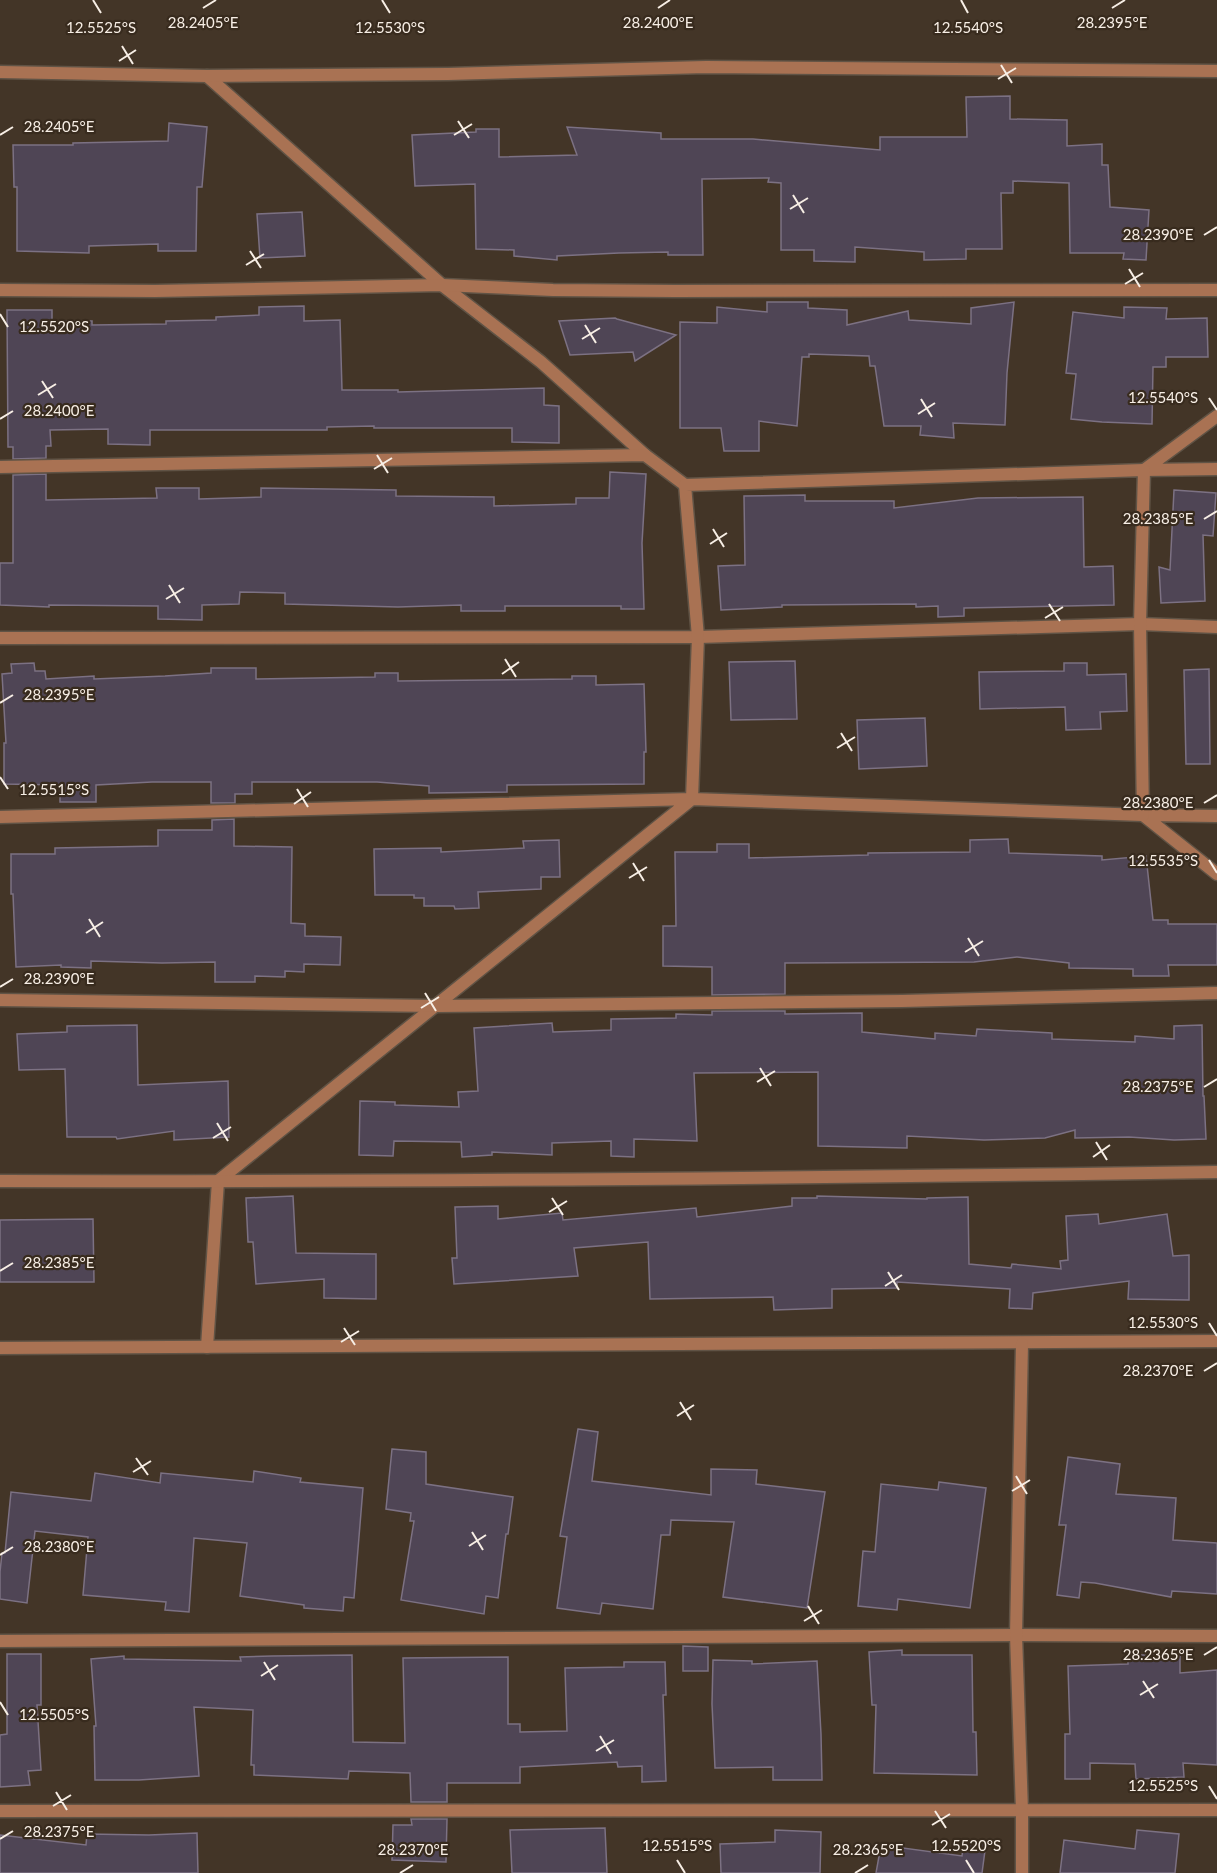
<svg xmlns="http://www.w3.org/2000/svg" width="1217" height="1873" font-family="Lato,sans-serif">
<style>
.building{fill:#4f4555;stroke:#7c7183;stroke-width:1.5}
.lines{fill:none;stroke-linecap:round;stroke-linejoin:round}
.minor-casing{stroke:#605345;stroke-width:15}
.tertiary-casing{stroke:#605345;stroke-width:15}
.minor{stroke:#a97253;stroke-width:12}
.tertiary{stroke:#a97253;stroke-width:12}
.ticks{fill:none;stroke:#f7eee5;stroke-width:2}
.ticks-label{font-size:15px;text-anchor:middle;fill:#f7eee5;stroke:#382b1e;stroke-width:4.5;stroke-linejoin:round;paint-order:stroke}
</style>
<rect width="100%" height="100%" fill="#433527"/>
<g class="building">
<path d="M1010,96V119L1067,120V146L1102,144V165H1108L1110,207L1149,210L1146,260L1123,259L1124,253H1070L1069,183L1013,181V193H1001L1002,249H966V259L924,260V252L855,247V262L814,261V250H781V183L768,182L769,178L702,179L703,255H668V252L619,253L557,256V260L514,256V250L476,249L475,184L415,186L412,135L476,132V129H499V157L577,155L567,127L661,133V139H753L880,150V137H967L966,97Z"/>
<path d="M169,123L207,127L202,187H197L196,251H158V244L89,246V253L17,251V187H14L13,145H73V143L168,141Z"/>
<path d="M302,212L305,256L260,258L257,214Z"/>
<path d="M767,302H808V308L847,310V325L908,311L909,320L971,324V308L1014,302L1007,373L1005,425L953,423L954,438L920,435L921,426H884L875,366H870L869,356L809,354V357H802L797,426L759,421V451H724L721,428H680V322L717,323V307L767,312Z"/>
<path d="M304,306V321L340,320L342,390H398V392L544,388V405L559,406V443L512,442V428H374V426L327,427V430H150V445L108,444V429L50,430L51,446H46V458L13,459V447H8L7,310H52V321H92V325L166,324V321L216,320V317L259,315V307Z"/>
<path d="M1124,307L1167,308L1166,319L1207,318L1208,357H1166V367H1153L1152,424L1102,422L1071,419L1076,374L1066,373L1073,312L1124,318Z"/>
<path d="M615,318L617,319L676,335L635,361L633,352L570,355L559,321Z"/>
<path d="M610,472L646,474L642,543L644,609H621V606H505V611H461V605L398,607L285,604V593L240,592L239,604L202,605V620L158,619V606L49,605V607L0,605V563H13V475L46,474V500L157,498L156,488H199V499L261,497V488L396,490V496L494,497V506L576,504V498H609Z"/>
<path d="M1174,490L1216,493L1213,536L1203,535L1205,601L1161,603L1159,567L1170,570Z"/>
<path d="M805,495V501H894V508L978,498L1083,497L1084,567L1113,566L1114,605L964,608V616L938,617V606L916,607V604L782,605V607L721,610L718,566L745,565L744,496Z"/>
<path d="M795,661L797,719L731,720L729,662Z"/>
<path d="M34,663L35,671H45L46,679L94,676V679L165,676L211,673V668H256V679L375,677V673H398V681L572,679V676H596V685L644,684L646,752H644V784L507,785V792L429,793V786L377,782H252V794H235V803H211V782H152L96,785V802H60V785L4,784V743H6L2,674L12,673L11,664Z"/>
<path d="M1064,663H1087V675L1126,674L1127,711L1100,712L1101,729L1066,730L1065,707L980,709L979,672L1064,671Z"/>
<path d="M1209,669L1210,764H1186L1184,670Z"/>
<path d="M925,718L927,766L859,769L857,720Z"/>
<path d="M234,819V846L292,847L291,923L305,924V936L341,937L340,965L304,964V972L285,971V977L255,976V982H215V962L162,963L91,961V968L61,967V965L16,967L13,894H11V854H55V848L158,846V830H212V820Z"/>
<path d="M1008,839L1009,853L1102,856V860L1146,856L1153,920H1168V924H1217V965H1168L1169,976H1133V969L1069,968V963L1017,957L974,962L785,963V994L712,995V967L663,966V926H676L675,852H717V844H749V858L868,855V853L970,852V840Z"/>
<path d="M559,840L560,877H541V889L478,892L479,908L455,909L454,906H424V898H414V895H375L374,849L441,848V852L524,848L523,841Z"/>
<path d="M712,1011H785V1014L862,1013V1032L935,1039V1033L976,1036L977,1029L1052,1033V1039L1135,1042V1036L1174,1039V1026L1202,1025L1203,1096H1204L1206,1139L1174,1140L1129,1137L1075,1138V1130L1045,1138L984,1140L907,1136V1148L818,1146V1072L694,1073L697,1141L634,1139V1157L611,1156V1141L552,1143V1155L492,1152V1155L462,1157L461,1142L394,1141L393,1156L359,1155L360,1101L395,1102V1105L459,1107L458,1092L478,1091L474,1028L552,1023L553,1032L611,1030V1019L676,1018V1014L712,1015Z"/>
<path d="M137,1025L138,1085L228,1081L229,1137L174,1140V1131L117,1139L116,1137H67L65,1069L19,1070L17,1034L67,1032V1026Z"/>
<path d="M293,1196L296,1253L376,1254V1299L324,1298V1279L256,1284L253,1242H248L246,1198Z"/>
<path d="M817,1196L927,1199V1198L968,1197L969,1264L1011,1268L1012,1264L1061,1269L1060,1261L1068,1260L1066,1216L1098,1214L1099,1224L1167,1214L1173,1256L1189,1255V1300L1128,1299L1129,1281L1033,1293L1032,1309L1009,1308L1010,1289L897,1282V1288L832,1289V1308L774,1310L773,1297L650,1299L648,1242L574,1248L578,1276L454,1284L452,1258H457L455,1207L498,1206V1219L562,1213L563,1220L696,1208L697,1217L792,1206V1198H817Z"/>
<path d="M93,1219L94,1282H0V1220Z"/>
<path d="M578,1429L598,1432L592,1481L711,1495V1469L757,1470L756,1484L825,1492L807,1608L723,1597L734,1522L671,1520L670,1535H661L653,1609L602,1603L600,1614L557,1608L567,1537L560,1536Z"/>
<path d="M392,1449L426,1452V1484L513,1497L508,1534H506L498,1598L486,1596L484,1614L401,1600L414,1521H410L411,1513L386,1509Z"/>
<path d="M1068,1457L1120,1464L1116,1494L1176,1498L1173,1540L1217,1543V1594L1172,1591L1171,1597L1095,1583L1081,1582L1079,1598L1057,1595L1066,1525H1059Z"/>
<path d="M254,1471L301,1478L300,1482L363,1488L354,1598L344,1597L343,1611L304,1608V1605L240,1596L247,1543L194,1538L189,1612L165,1610L166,1602L83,1595L88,1537L35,1531L27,1603L0,1599V1572L2,1553H5L11,1492L91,1501L95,1473L160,1483L161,1473L253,1482Z"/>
<path d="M939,1482L986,1488L970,1608L898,1599L897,1610L858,1606L863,1551L875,1552L881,1484L938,1490Z"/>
<path d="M683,1646L708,1647V1671H683Z"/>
<path d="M902,1650V1655H972L973,1732H976L977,1775L874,1773L876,1705H872L869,1652Z"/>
<path d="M7,1654H41V1705H37L41,1770L28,1771L30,1785L0,1787V1735L7,1734Z"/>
<path d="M352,1655L353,1742L405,1743L403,1658L508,1657V1724H520V1732L567,1731L565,1668L624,1667V1662H665L666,1695H663L666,1781L642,1782V1766L618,1767L617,1762L520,1767V1783H447V1802H411L410,1773L349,1771L348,1779L254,1775V1765H251L253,1710L194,1707L199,1776L139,1780H95L94,1726H96L91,1659L124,1656V1659L241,1661L240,1657L272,1656Z"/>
<path d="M1128,1655H1180V1673L1217,1670V1765L1183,1763L1184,1777L1136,1779L1135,1764L1090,1763V1779H1065V1734H1070L1068,1666L1128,1664Z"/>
<path d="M713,1660L752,1661V1664L817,1661L821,1734L822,1780H773V1767L715,1768L712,1704Z"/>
<path d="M411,1819H447L446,1862L392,1860L393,1825H412Z"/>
<path d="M605,1828L607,1873H512L510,1830Z"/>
<path d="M775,1830L821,1832L820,1873H721L720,1844L775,1842Z"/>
<path d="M1137,1830L1179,1834L1175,1873H1060L1064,1840L1135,1849Z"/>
<path d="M197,1833L198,1873H0V1835L86,1845L87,1834L149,1835Z"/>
<path d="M964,1840L986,1843L982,1873H876L881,1845L962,1856Z"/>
</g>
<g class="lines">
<g class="minor-casing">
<g id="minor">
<path d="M207,76L442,285L541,362L645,455"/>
<path d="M0,290L155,291L442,285L553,290L675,291L1217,290"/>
<path d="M1217,416L1144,470L1217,469"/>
<path d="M0,467L645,455L685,485"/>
<path d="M0,638L698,637L1140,624L1217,627"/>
<path d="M1217,816L1143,815L1217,874"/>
<path d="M0,817L692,799L1143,815L1140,624L1144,470L685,485L698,637L692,799L218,1181L207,1347"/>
<path d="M0,1000L436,1006L902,1001L1217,993"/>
<path d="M0,1181C406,1182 811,1178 1217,1172"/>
<path d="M0,1348L1217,1341"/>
<path d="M0,1641L1016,1635L1217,1636"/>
<path d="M0,1811L1217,1810"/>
<path d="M1022,1873V1811L1016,1635L1022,1344"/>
</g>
</g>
<g class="tertiary-casing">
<path id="tertiary" d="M0,72L207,76L448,74L706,67L1217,71"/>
</g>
<use href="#minor" class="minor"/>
<use href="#tertiary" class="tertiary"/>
</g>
<path class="ticks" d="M93,0L101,13M382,0L390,13M961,0L968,13M203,8L216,0M658,8L670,0M1112,8L1125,0M122,46L133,64M119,61L136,50M1001,65L1012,83M998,79L1016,68M458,121L469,138M0,135L13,127M454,135L472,124M793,195L804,213M790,209L808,198M1204,235L1217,227M250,251L261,268M246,265L264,254M1129,269L1140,287M1125,284L1143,273M0,314L8,327M585,325L596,343M582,339L600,328M42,381L53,398M38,395L56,384M1209,398L1217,410M921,399L932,417M918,414L935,403M0,419L13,411M377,455L388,473M374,469L392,458M1204,519L1217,511M713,529L724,547M710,544L727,533M169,585L180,603M166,599L184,588M1049,604L1060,621M1045,618L1063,607M505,659L516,677M502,674L519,662M0,703L13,695M841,733L852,751M837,748L855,737M0,777L8,789M297,789L308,807M1204,803L1217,795M294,804L311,792M1209,860L1217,873M633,863L644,881M629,878L647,867M89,919L100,937M86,933L103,922M968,938L979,956M965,952L983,941M0,987L13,979M425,993L436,1011M421,1008L439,997M760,1068L771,1086M757,1082L775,1071M1204,1087L1217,1079M217,1123L228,1141M213,1138L231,1127M1096,1142L1107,1160M1093,1157L1110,1145M552,1198L563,1215M549,1212L567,1201M0,1271L13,1263M888,1272L899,1290M885,1286L902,1275M1209,1323L1217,1336M344,1328L355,1345M341,1342L359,1331M1204,1371L1217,1363M680,1402L691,1420M677,1416L694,1405M136,1458L148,1475M133,1472L151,1461M1016,1476L1027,1494M1012,1491L1030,1480M472,1532L483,1550M469,1546L486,1535M0,1555L13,1547M808,1606L819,1624M804,1621L822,1610M1204,1655L1217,1647M264,1662L275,1680M261,1676L278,1665M1143,1681L1154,1698M1140,1695L1158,1684M0,1702L8,1715M600,1736L611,1754M596,1751L614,1740M1209,1786L1217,1799M56,1792L67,1810M53,1806L71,1795M935,1811L946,1828M932,1825L950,1814M0,1839L13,1831M677,1860L685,1873M966,1860L974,1873M400,1873L413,1865M855,1873L868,1865"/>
<g class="ticks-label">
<text x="203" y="28">28.2405°E</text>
<text x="658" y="28">28.2400°E</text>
<text x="1112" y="28">28.2395°E</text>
<text x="968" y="33">12.5540°S</text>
<text x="101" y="33">12.5525°S</text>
<text x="390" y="33">12.5530°S</text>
<text x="59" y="132">28.2405°E</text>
<text x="1158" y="240">28.2390°E</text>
<text x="54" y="332">12.5520°S</text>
<text x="1163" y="403">12.5540°S</text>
<text x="59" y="416">28.2400°E</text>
<text x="1158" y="524">28.2385°E</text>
<text x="59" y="700">28.2395°E</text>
<text x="54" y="795">12.5515°S</text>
<text x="1158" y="808">28.2380°E</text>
<text x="1163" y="866">12.5535°S</text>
<text x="59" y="984">28.2390°E</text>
<text x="1158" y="1092">28.2375°E</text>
<text x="59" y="1268">28.2385°E</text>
<text x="1163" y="1328">12.5530°S</text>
<text x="1158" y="1376">28.2370°E</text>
<text x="59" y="1552">28.2380°E</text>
<text x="1158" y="1660">28.2365°E</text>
<text x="54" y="1720">12.5505°S</text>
<text x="1163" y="1791">12.5525°S</text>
<text x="59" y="1837">28.2375°E</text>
<text x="677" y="1851">12.5515°S</text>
<text x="966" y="1851">12.5520°S</text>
<text x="413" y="1855">28.2370°E</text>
<text x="868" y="1855">28.2365°E</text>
</g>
</svg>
